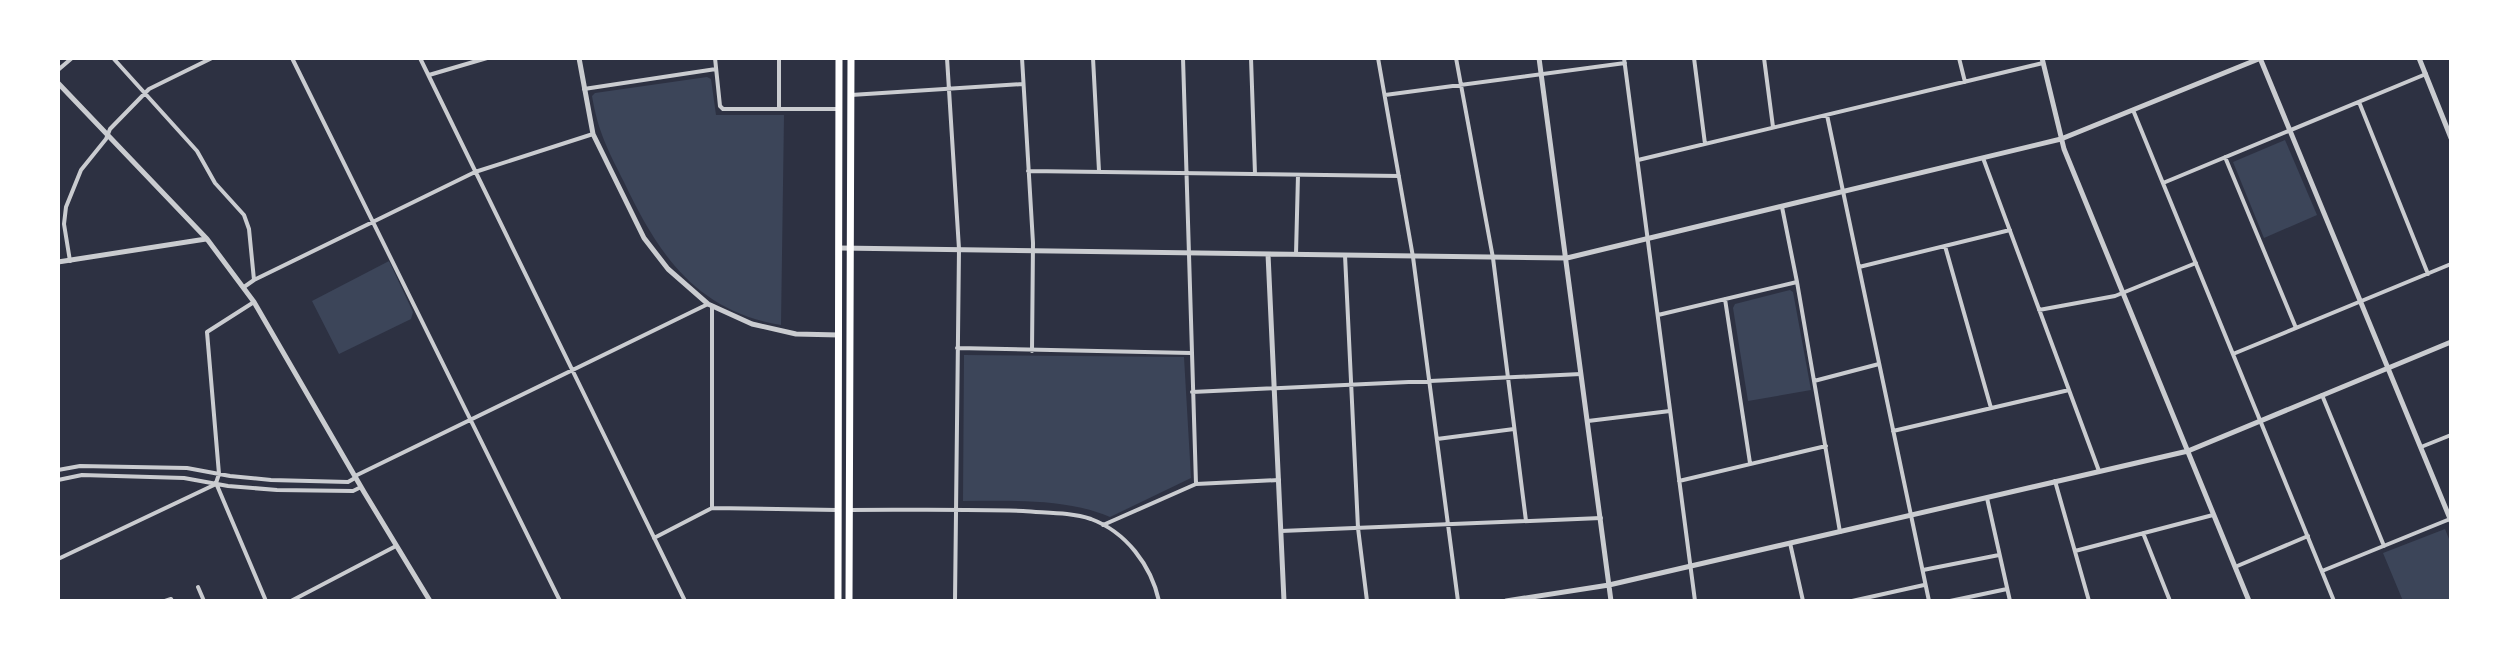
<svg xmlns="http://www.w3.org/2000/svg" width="2509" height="659" font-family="'Exo 2',sans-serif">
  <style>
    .green { fill: #3c4559 }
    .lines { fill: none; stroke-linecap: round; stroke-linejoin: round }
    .minor { stroke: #caccd0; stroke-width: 4 }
    .tertiary { stroke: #caccd0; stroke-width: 5 }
    .primary { stroke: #fff; stroke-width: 7 }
  </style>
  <rect width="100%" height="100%" fill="#2d3142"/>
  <path class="green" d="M707,77L711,79L716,115H784L781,325C696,311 658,254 624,182C608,150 598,132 592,96L595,93Z
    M2285,140L2317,215L2264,238L2233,162Z
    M389,261L413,312L411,319L339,354L312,301Z
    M1790,290L1793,292L1811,390L1748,401L1733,308L1735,304Z
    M964,355L1184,357L1191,478L1110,517C1066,498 1011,501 963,501Z
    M2445,529L2451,544V601H2403L2383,553Z"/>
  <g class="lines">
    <path class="minor" d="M113,58L197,151L215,183L244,215L249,229L254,280
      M292,58L560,601
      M420,58L685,601
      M715,58L720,106L723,109H839
      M947,58L959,249L955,601
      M1022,58L1033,243L1032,351
      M1093,58L1099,171
      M1183,58L1196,484
      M1251,58L1255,174
      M1378,58L1413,257L1458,601
      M1456,58L1493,258L1526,521
      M1624,58L1695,601
      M1694,58L1705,144
      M1764,58L1773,127
      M1959,58L1965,82
      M58,70L72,58
      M429,75L487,58
      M584,89L716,69
      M851,95L1023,84
      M1385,95L1625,63
      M2359,102L2428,274
      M779,109V58
      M2133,110L2334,601
      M1827,115L1929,601
      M2225,157L2296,328
      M1983,158L2099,471
      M1638,160L2043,63
      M1028,171L1399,176
      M2163,183L2426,74
      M1782,207L1797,282L1840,532
      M1945,246L1991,408
      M1296,254L1298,175
      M1345,255L1358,528L1367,601
      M70,261L64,224L66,207L81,170L106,139L110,129L149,89L212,58
      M1859,267L2010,230
      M244,287L254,280L475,172L593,134
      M1725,299L1750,463
      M254,302L207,332L219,474L216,483L266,601
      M2039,310L2115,296L2196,263
      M1658,315L1797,282
      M957,348L1191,353
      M2233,354L2451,264
      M1814,381L1879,364
      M1192,392L1581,374
      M2322,395L2384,546
      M1588,421L1670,411
      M1893,431L2069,390
      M1437,439L1514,429
      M2421,447L2451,435
      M58,470L80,466L187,468L230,476L271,480L348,482L355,478
      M355,476L708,304
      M58,480L82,475L184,478L228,486L277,490L353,491L361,487
      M1679,481L1826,446
      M2055,481L2089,601
      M1987,498L2010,601
      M712,508V307
      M850,510C908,510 966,509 1023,511C1045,513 1070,512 1091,519C1126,532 1151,565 1159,601
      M1103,525L1196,484L1279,480
      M1281,531L1601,518
      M2143,533L2170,601
      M654,538L712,508L837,510
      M1790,543L1803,601
      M2075,551L2213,515
      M58,559L214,485
      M2235,567L2308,536
      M1923,570L1999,555
      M2322,571L2450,519
      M198,587L204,601
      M165,601L171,599L172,601
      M291,601L396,546
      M1852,601L1924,585
      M1950,601L2007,589"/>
    <path class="tertiary" d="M579,58L593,134L644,238L668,269L708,304L752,324L796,334L839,335
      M1539,58L1611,601
      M2042,58L2064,149L2249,601
      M2260,58L2451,521
      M2419,58L2451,138
      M58,83L207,239L254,302L364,492L430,601
      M839,248L1567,258L2061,139L2261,58
      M1268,254L1284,601
      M58,262L206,239
      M1506,601L1609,585L2188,451L2451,342"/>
    <path class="primary" d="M838,601L839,58
      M849,601L851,58"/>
  </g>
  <rect width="2509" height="659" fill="none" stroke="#ffffff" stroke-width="120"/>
</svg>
